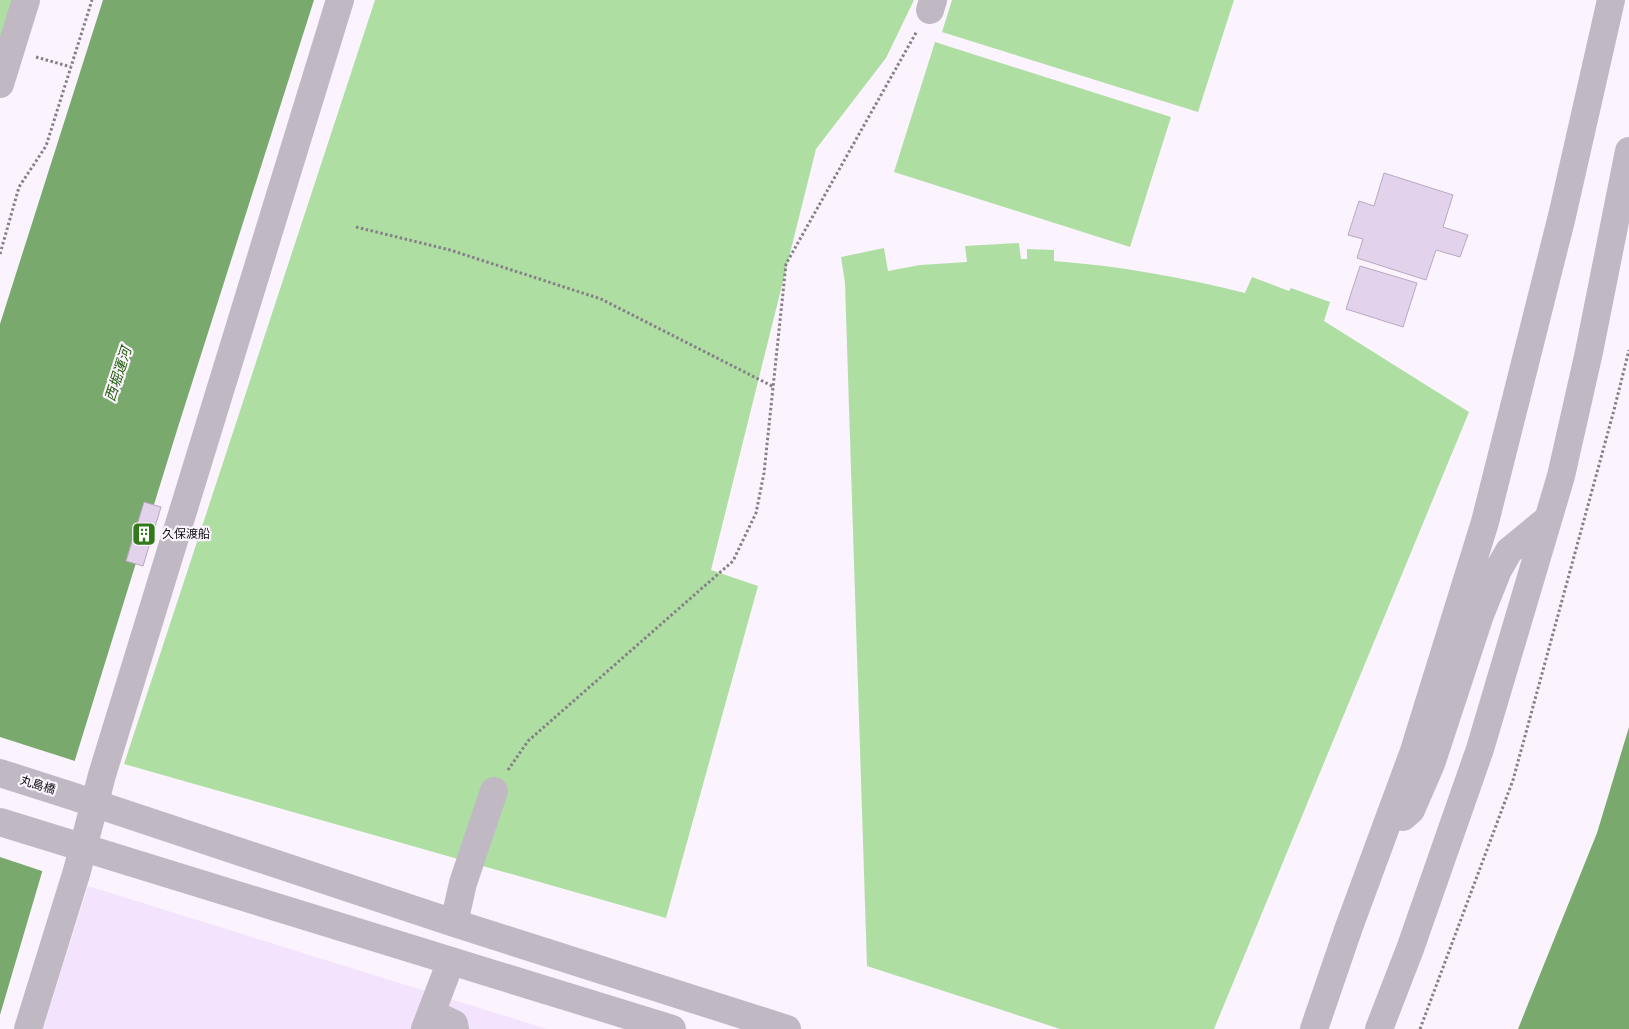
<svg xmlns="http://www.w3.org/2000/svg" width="1629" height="1029" font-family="Overpass,'Noto Sans JP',sans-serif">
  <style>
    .built { fill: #f4e3fd }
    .green { fill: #afdea3 }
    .water { fill: #7aa96e }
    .pier { fill: #fbf4fe }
    .building { fill: #e2d2eb; stroke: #b8a8c0 }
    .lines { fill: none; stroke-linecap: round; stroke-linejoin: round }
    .path { stroke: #857f88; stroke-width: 3; stroke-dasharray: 2.5 2.5; stroke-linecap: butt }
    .minor { stroke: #c0b9c4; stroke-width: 28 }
    .labels { text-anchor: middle; stroke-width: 4.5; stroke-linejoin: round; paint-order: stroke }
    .poi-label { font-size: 12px; fill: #110c14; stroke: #fbf4fe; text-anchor: start }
    .street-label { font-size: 12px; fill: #110c14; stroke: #fbf4fe }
    .water-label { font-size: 14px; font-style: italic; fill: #215e0b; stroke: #fbf4fe }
  </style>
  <rect width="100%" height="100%" fill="#fbf4fe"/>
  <path class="built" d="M88,886L547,1029H43Z"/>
  <path class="green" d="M0,0H21L0,62Z
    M375,0H914L886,58L816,149L711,570L758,586L666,918L124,764Z
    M952,0H1234L1198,112L942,32Z
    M935,42L1171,117L1130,247L894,172Z
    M1019,243L1021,259H1027V249L1054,250V261C1119,266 1182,277 1245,293L1252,277L1289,291L1291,288L1330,302L1324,321L1469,412L1214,1029H1060L867,966L845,283L841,257L884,248L888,271L920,265L967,262L965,246Z"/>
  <path class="water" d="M103,0H314L178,427L75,760L0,1015V324Z
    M1629,727V1029H1518L1597,833Z"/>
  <path class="pier" d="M0,737L78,762L45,872L0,857Z"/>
  <path class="building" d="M1384,173L1453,195L1443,227L1468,235L1460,257L1436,250L1426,280L1357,258L1363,239L1348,235L1359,201L1374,206Z
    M1360,266L1417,283L1403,327L1346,309Z
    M144,502L161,507L143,566L126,561Z"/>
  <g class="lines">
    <path class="path" d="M36,57L71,67
      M356,227L450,250L601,299L774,387
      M0,254L19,187L46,146L92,0
      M508,770L528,741L733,561L756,513L764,473L786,264L917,31
      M1420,1029L1513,780L1614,410L1629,350"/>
    <path class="minor" d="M930,10L933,0
      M0,84L26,0
      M0,773L75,797L454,923L787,1029
      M1403,817L1411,810L1431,764L1480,615L1498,570L1509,551L1548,519
      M0,822L672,1029
      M454,923L463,883L494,791
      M431,1013L454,1024L455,1029
      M28,1029L77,871L102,775L340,0
      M425,1029L451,961
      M1314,1029L1349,927L1414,751L1485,522L1562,216L1611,0
      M1379,1029L1410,949L1480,749L1561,476L1589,352L1629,151"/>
  </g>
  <defs>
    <g id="building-square" transform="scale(1.25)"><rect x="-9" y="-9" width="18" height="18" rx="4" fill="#32791b" stroke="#fbf4fe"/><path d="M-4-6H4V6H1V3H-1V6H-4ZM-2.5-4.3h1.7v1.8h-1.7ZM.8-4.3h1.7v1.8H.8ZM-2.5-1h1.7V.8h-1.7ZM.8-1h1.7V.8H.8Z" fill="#fff"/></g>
  </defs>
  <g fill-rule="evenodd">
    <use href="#building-square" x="144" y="534"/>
  </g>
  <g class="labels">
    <g class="poi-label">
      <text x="162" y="538">久保渡船</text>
    </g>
    <g class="street-label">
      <text transform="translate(38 785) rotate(17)" y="4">丸島橋</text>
    </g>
    <g class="water-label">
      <text transform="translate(118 374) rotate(-72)" y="5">西堀運河</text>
    </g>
  </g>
</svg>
